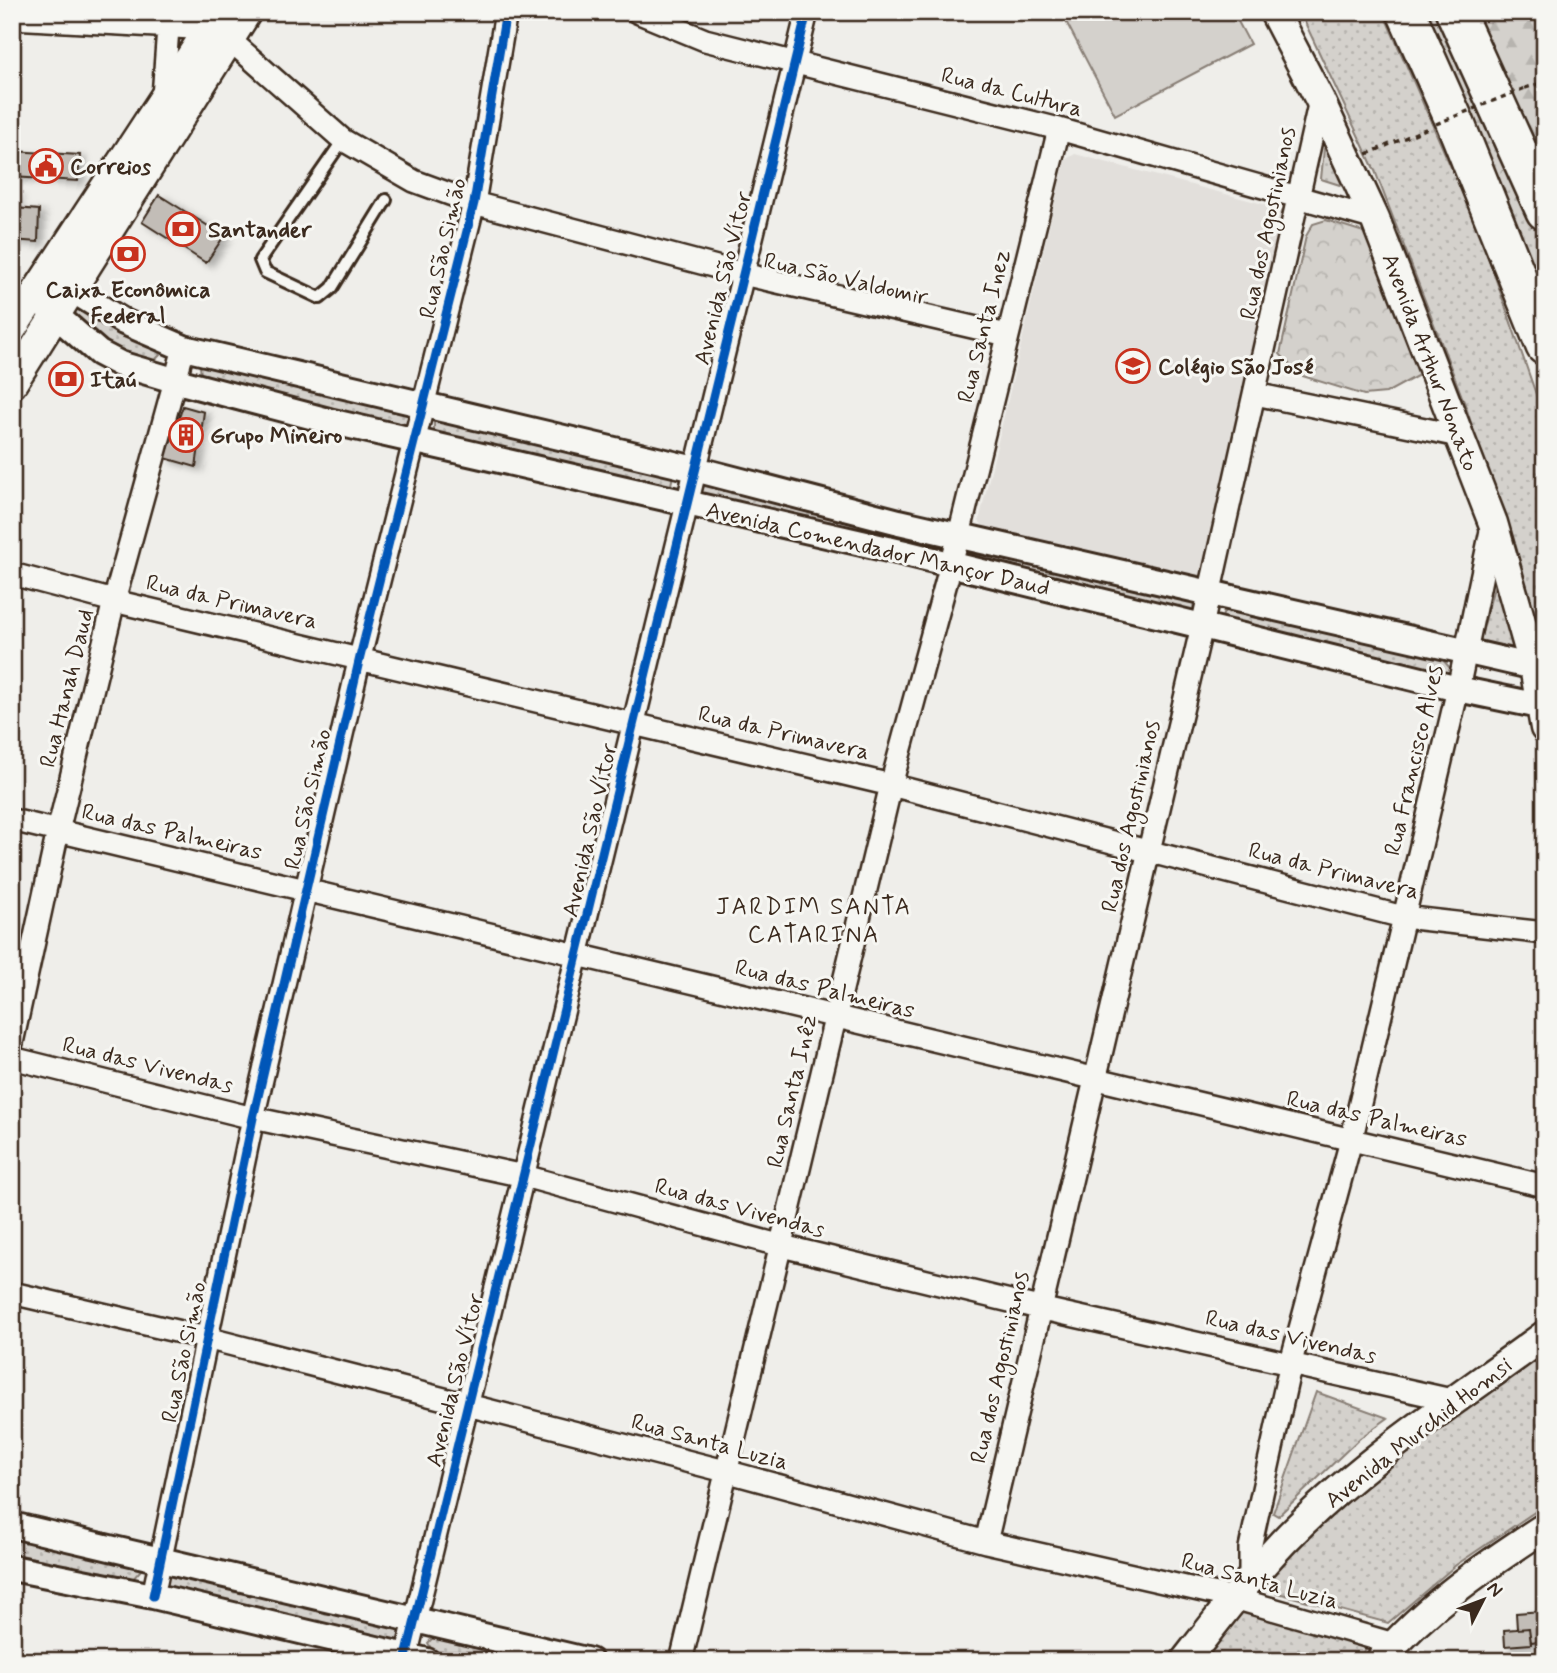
<svg xmlns="http://www.w3.org/2000/svg" width="1557" height="1673" font-family="Mynerve,sans-serif">
  <style>
    .built { fill: #e2dfdb }
    .grass { fill: url(#grass-dots); stroke: #887e75; stroke-width: 2 }
    .forest { fill: url(#forest-firs); stroke: #887e75; stroke-width: 2 }
    .park { fill: url(#park-crowns); stroke: #887e75; stroke-width: 2 }
    .pitch { fill: #d4d1cc; stroke: #887e75; stroke-width: 2 }
    .building { fill: #c2bdb7; stroke: #3b2a1e; stroke-width: 2; filter: url(#shadow) }
    .lines { fill: none; stroke-linecap: round; stroke-linejoin: round }
    .service-casing { stroke: #3b2a1e; stroke-width: 16 }
    .minor-casing { stroke: #3b2a1e; stroke-width: 26 }
    .tertiary-casing { stroke: #3b2a1e; stroke-width: 30 }
    .secondary-casing { stroke: #3b2a1e; stroke-width: 33 }
    .motorway-casing { stroke: #3b2a1e; stroke-width: 42 }
    .path { stroke: #3b2a1e; stroke-width: 3.5; stroke-dasharray: 5 5; stroke-linecap: butt }
    .service { stroke: #f6f6f2; stroke-width: 10 }
    .minor { stroke: #f6f6f2; stroke-width: 21 }
    .tertiary { stroke: #f6f6f2; stroke-width: 24 }
    .secondary { stroke: #f6f6f2; stroke-width: 28 }
    .motorway { stroke: #f6f6f2; stroke-width: 37 }
    .path-bridge { stroke: #3b2a1e; stroke-width: 3.5; stroke-dasharray: 5 5; stroke-linecap: butt }
    .cycleway-casing { stroke: #f6f6f2; stroke-width: 13 }
    .cycleway { stroke: #0057b8; stroke-width: 9 }
    .labels { text-anchor: middle; stroke-width: 6; stroke-linejoin: round; paint-order: stroke }
    .street-label { font-size: 23px; fill: #3b2a1e; stroke: #f6f6f2 }
    .poi-label { font-size: 23px; font-weight: bold; fill: #3b2a1e; stroke: #f6f6f2; text-anchor: start }
    .neighbourhood-label { font-size: 24px; letter-spacing: 2px; fill: #3b2a1e; stroke: #f6f6f2 }
  </style>
  <defs>
    <pattern id="grass-dots" width="8" height="8" patternUnits="userSpaceOnUse" patternTransform="scale(1.75)"><rect width="8" height="8" fill="#d4d1cc"/><path d="M2 2h.1M6 6h.1" fill="none" stroke="#b7b4af" stroke-width="1.8" stroke-linecap="round"/></pattern>
    <pattern id="forest-firs" width="22" height="20" patternUnits="userSpaceOnUse" patternTransform="scale(1.75)"><rect width="22" height="20" fill="#d4d1cc"/><path d="M5 1l3.5 6h-7zM16 11l3.5 6h-7z" fill="#b7b4af"/></pattern>
    <pattern id="park-crowns" width="20" height="18" patternUnits="userSpaceOnUse" patternTransform="scale(1.75)"><rect width="20" height="18" fill="#d4d1cc"/><path d="M2 6a3 3 0 1 1 6 0M12 15a3 3 0 1 1 6 0" fill="none" stroke="#b7b4af"/></pattern>
    <filter id="shadow"><feDropShadow dx="6" dy="3.5" stdDeviation="3.5" flood-color="#0004"/></filter>
  </defs>
  <rect width="100%" height="100%" fill="#efeeea"/>
  <filter id="ink" filterUnits="userSpaceOnUse"><feTurbulence type="fractalNoise" baseFrequency=".0143" numOctaves="2"/><feDisplacementMap in="SourceGraphic" scale="14" xChannelSelector="R" yChannelSelector="G"/><feConvolveMatrix kernelMatrix="1 2 1 2 8 2 1 2 1" color-interpolation-filters="sRGB"/></filter>
  <g filter="url(#ink)">
    <path class="built" d="M1075,154L1286,210L1201,576L1186,584L986,529L979,521L1065,160Z"/>
    <path class="grass" d="M1300,12H1383L1479,231L1545,420V659L1466,407L1375,171Z
      M1418,12H1444L1545,235V306Z
      M1329,144L1346,183L1343,186L1321,179L1324,149Z
      M75,303L155,346L160,355L149,366C118,351 83,340 68,307Z
      M204,361L413,409L412,422L405,425L380,420L209,380L201,375L200,366Z
      M434,417L673,475L671,485L663,487L440,434L434,430Z
      M708,480L945,545L941,551L704,499L701,491Z
      M965,546L1188,600L1194,603L1192,615L965,558Z
      M1495,583L1515,644L1511,651L1479,644Z
      M1231,606L1442,659L1451,669L1449,675L1225,627C1221,616 1221,613 1231,606Z
      M1545,1353V1505L1456,1565L1388,1623L1263,1589V1577L1403,1447Z
      M1316,1392L1388,1418L1360,1438L1278,1516L1273,1513Z
      M12,1533L139,1563L141,1570L132,1580L12,1553Z
      M165,1573L399,1628V1638L395,1646L166,1588L162,1581Z
      M1240,1609L1369,1645L1356,1661H1196Z
      M436,1634L548,1661H464L434,1654L428,1643Z"/>
    <path class="forest" d="M1473,12L1545,14V161Z"/>
    <path class="park" d="M1326,220L1370,234L1424,364L1419,375L1386,393L1364,395L1299,375L1280,354L1306,236L1313,224Z"/>
    <path class="pitch" d="M1061,12H1233L1250,44L1115,115Z"/>
    <path class="building" d="M12,151L80,155L78,181L12,177Z
      M12,193L16,194L15,208L39,210L38,242L12,240Z
      M159,195L224,236L206,263L142,222Z
      M183,406L204,412L196,467L165,458Z
      M1542,1611L1545,1640L1531,1642L1529,1628L1517,1629L1516,1613Z
      M1529,1628L1531,1644L1505,1646L1504,1630Z"/>
    <g class="lines">
      <g class="service-casing">
        <path id="service" d="M343,140L260,260L265,272L320,298L332,288L386,200"/>
      </g>
      <g class="minor-casing">
        <path id="minor" d="M637,12L705,40L1059,129L1375,219
          M12,18L210,29L230,40L343,140L414,181L474,203L743,274L1007,335
          M163,97L169,14
          M1255,394L1459,436
          M12,574L114,601L891,785L1403,917L1545,933
          M12,820L1545,1186
          M12,1043L58,831L114,601L184,348
          M12,1058L253,1118L524,1176L782,1246L1039,1308L1456,1401
          M12,1293L206,1338L729,1472L986,1542L1234,1598L1394,1644
          M986,1542L1202,626L1320,100
          M1250,1581V1548L1291,1362L1352,1137L1458,689L1492,526
          M153,1596L253,1118L360,657L474,203L506,12
          M405,1661L807,12
          M681,1661L891,785L959,535L1059,129"/>
      </g>
      <g class="tertiary-casing">
        <path id="tertiary" d="M56,280L124,322L184,348L695,469L899,522L1534,667
          M42,303L99,353L120,364L177,381L329,421L905,553L1458,689L1540,706
          M12,1525L590,1661
          M12,1568L153,1596L427,1661"/>
      </g>
      <g class="secondary-casing">
        <path id="secondary" d="M1274,12L1320,100L1375,219L1493,523L1534,667L1545,728
          M12,329L220,12
          M12,384L247,12
          M1185,1661C1217,1620 1249,1578 1284,1541C1361,1461 1457,1400 1545,1335
          M1380,1661C1426,1606 1485,1566 1545,1527"/>
      </g>
      <g class="motorway-casing">
        <path id="motorway" d="M1406,12L1455,122L1545,346
          M1455,12L1545,211"/>
      </g>
      <path class="path" d="M1525,88L1545,82
        M1367,154L1428,128"/>
      <use href="#service" class="service"/>
      <use href="#minor" class="minor"/>
      <use href="#tertiary" class="tertiary"/>
      <use href="#secondary" class="secondary"/>
      <use href="#motorway" class="motorway"/>
      <path class="path-bridge" d="M1436,124L1525,88"/>
      <g class="cycleway-casing">
        <path id="cycleway" d="M153,1596L253,1118L360,657L474,203L506,12
          M405,1661L807,12"/>
      </g>
      <use href="#cycleway" class="cycleway"/>
    </g>
  </g>
  <defs>
    <g id="civic-ring" transform="scale(1.75)"><circle r="9.5" fill="#f6f6f2" stroke="#c8321e" stroke-width="1.5"/><path d="M-.6-6.5H3V-4.5H.6V-3L4-1V1h2V6H-6V1h2V-1L-.6-3ZM-1.2 2.5V6h2.4V2.5Z" fill="#c8321e"/></g>
    <g id="bank-ring" transform="scale(1.75)"><circle r="9.5" fill="#f6f6f2" stroke="#c8321e" stroke-width="1.5"/><path d="M-6-4H6V4H-6ZM0-2.3a2.3 2.3 0 1 0 0 4.6a2.3 2.3 0 1 0 0-4.6Z" fill="#c8321e"/></g>
    <g id="school-ring" transform="scale(1.75)"><circle r="9.5" fill="#f6f6f2" stroke="#c8321e" stroke-width="1.5"/><path d="M0-5L7-2L0 1L-7-2ZM-4 1L0 2.5L4 1V4Q0 6-4 4Z" fill="#c8321e"/></g>
    <g id="building-ring" transform="scale(1.75)"><circle r="9.5" fill="#f6f6f2" stroke="#c8321e" stroke-width="1.5"/><path d="M-4-6H4V6H1V3H-1V6H-4ZM-2.5-4.3h1.7v1.8h-1.7ZM.8-4.3h1.7v1.8H.8ZM-2.5-1h1.7V.8h-1.7ZM.8-1h1.7V.8H.8Z" fill="#c8321e"/></g>
  </defs>
  <g fill-rule="evenodd">
    <use href="#civic-ring" x="46" y="166"/>
    <use href="#bank-ring" x="183" y="229"/>
    <use href="#bank-ring" x="128" y="254"/>
    <use href="#school-ring" x="1133" y="366"/>
    <use href="#bank-ring" x="66" y="379"/>
    <use href="#building-ring" x="186" y="435"/>
  </g>
  <g class="labels">
    <g class="street-label">
      <text transform="translate(1012 91) rotate(14)" y="8">Rua da Cultura</text>
      <text transform="translate(1267 223) rotate(-78)" y="8">Rua dos Agostinianos</text>
      <text transform="translate(442 248) rotate(-77)" y="8">Rua São Simão</text>
      <text transform="translate(722 278) rotate(-76)" y="8">Avenida São Vítor</text>
      <text transform="translate(846 278) rotate(13)" y="8">Rua São Valdomir</text>
      <text transform="translate(983 326) rotate(-76)" y="8">Rua Santa Inez</text>
      <text transform="translate(1431 362) rotate(69)" y="8">Avenida Arthur Nonato</text>
      <text transform="translate(878 548) rotate(13)" y="8">Avenida Comendador Mançor Daud</text>
      <text transform="translate(232 601) rotate(13)" y="8">Rua da Primavera</text>
      <text transform="translate(66 688) rotate(-76)" y="8">Rua Hanah Daud</text>
      <text transform="translate(784 732) rotate(13)" y="8">Rua da Primavera</text>
      <text transform="translate(1413 760) rotate(-77)" y="8">Rua Francisco Alves</text>
      <text transform="translate(307 799) rotate(-77)" y="8">Rua São Simão</text>
      <text transform="translate(1130 816) rotate(-77)" y="8">Rua dos Agostinianos</text>
      <text transform="translate(589 830) rotate(-77)" y="8">Avenida São Vítor</text>
      <text transform="translate(172 831) rotate(13)" y="8">Rua das Palmeiras</text>
      <text transform="translate(1334 870) rotate(14)" y="8">Rua da Primavera</text>
      <text transform="translate(825 988) rotate(14)" y="8">Rua das Palmeiras</text>
      <text transform="translate(148 1064) rotate(14)" y="8">Rua das Vivendas</text>
      <text transform="translate(791 1091) rotate(-77)" y="8">Rua Santa Inêz</text>
      <text transform="translate(1377 1118) rotate(13)" y="8">Rua das Palmeiras</text>
      <text transform="translate(740 1207) rotate(15)" y="8">Rua das Vivendas</text>
      <text transform="translate(1291 1336) rotate(13)" y="8">Rua das Vivendas</text>
      <text transform="translate(183 1352) rotate(-78)" y="8">Rua São Simão</text>
      <text transform="translate(999 1367) rotate(-77)" y="8">Rua dos Agostinianos</text>
      <text transform="translate(454 1380) rotate(-76)" y="8">Avenida São Vítor</text>
      <text transform="translate(1418 1432) rotate(-38)" y="8">Avenida Murchid Homsi</text>
      <text transform="translate(710 1441) rotate(15)" y="8">Rua Santa Luzia</text>
      <text transform="translate(1260 1580) rotate(15)" y="8">Rua Santa Luzia</text>
    </g>
    <g class="poi-label">
      <text x="70" y="174">Correios</text>
      <text x="208" y="237">Santander</text>
      <text x="128" y="297" text-anchor="middle">Caixa Econômica<tspan x="128" dy="26">Federal</tspan></text>
      <text x="1158" y="374">Colégio São José</text>
      <text x="90" y="387">Itaú</text>
      <text x="210" y="443">Grupo Mineiro</text>
    </g>
    <g class="neighbourhood-label">
      <text x="814" y="914">JARDIM SANTA<tspan x="814" dy="28">CATARINA</tspan></text>
    </g>
  </g>
  <rect width="1557" height="1673" fill="none" stroke="#f6f6f2" stroke-width="42"/>
  <rect x="21" y="21" width="1515" height="1631" fill="none" stroke="#3b2a1e" stroke-width="2.5" filter="url(#ink)"/>
  <g transform="translate(1483 1600) rotate(48)" stroke="#f6f6f2" stroke-width="5" paint-order="stroke">
  <path d="M0-5L12 26L0 18L-12 26Z" fill="#3b2a1e"/>
  <text y="-10" font-size="19" font-weight="bold" text-anchor="middle" fill="#3b2a1e">N</text>
  </g>
</svg>
